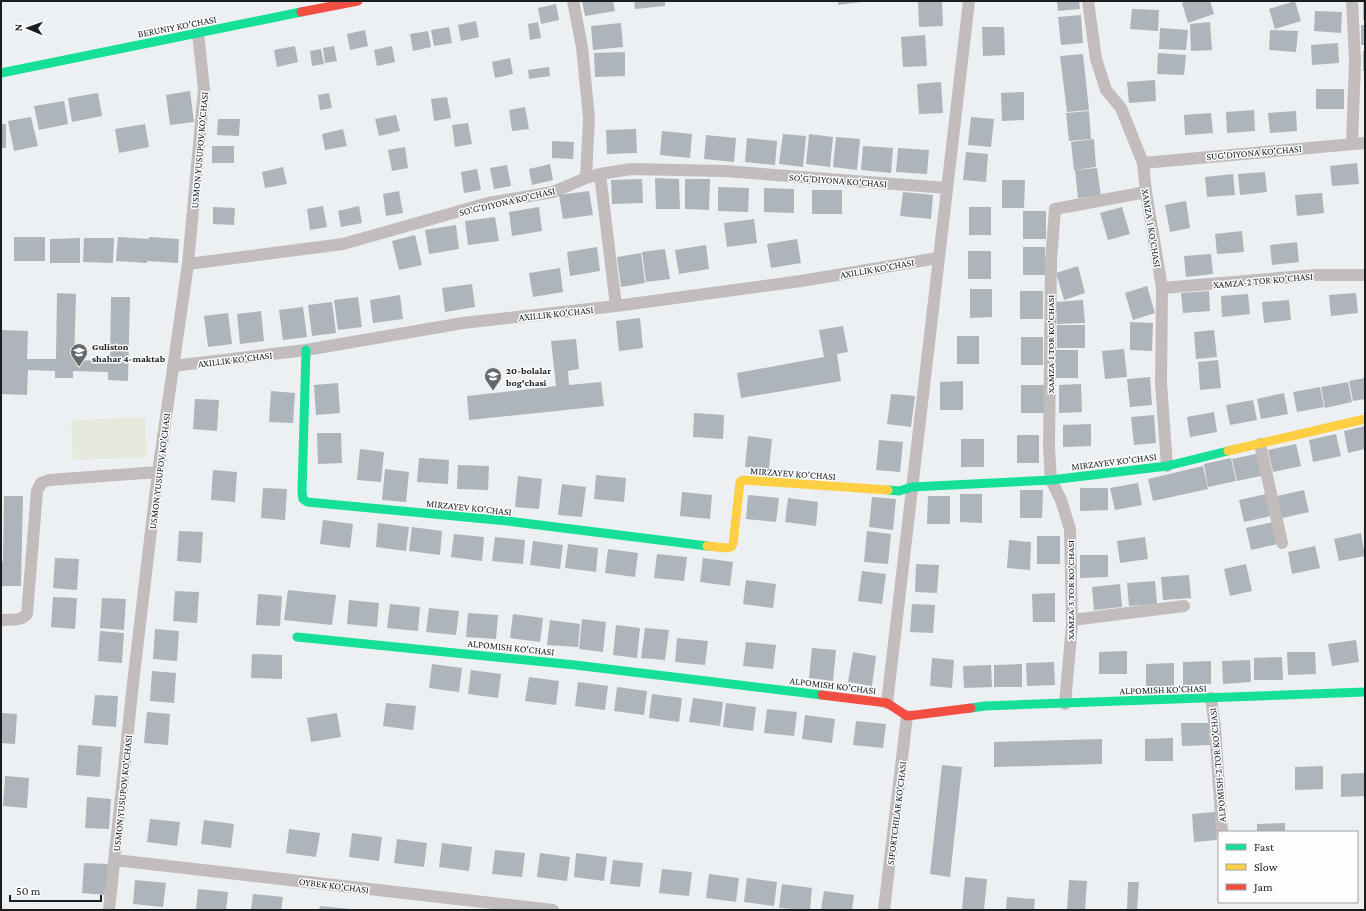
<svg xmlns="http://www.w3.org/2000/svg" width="1366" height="911" font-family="'Crimson Pro',serif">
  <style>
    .green { fill: #e5eadc }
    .building { fill: #adb4ba }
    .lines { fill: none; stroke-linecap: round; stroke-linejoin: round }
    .street { stroke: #c2bcbd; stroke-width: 12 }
    .fast { stroke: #16e098; stroke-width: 9 }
    .slow { stroke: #ffcf43; stroke-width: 9 }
    .jam { stroke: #f24e42; stroke-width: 9 }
    .labels { text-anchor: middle; stroke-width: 3; stroke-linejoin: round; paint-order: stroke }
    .street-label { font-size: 10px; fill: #1c1d1e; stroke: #fbfdff }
    .poi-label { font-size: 10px; font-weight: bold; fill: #1c1d1e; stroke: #fbfdff; text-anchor: start }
  </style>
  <rect width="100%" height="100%" fill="#edf0f2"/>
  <path class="green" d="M145,417L147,457L73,460L71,420Z"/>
  <path class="building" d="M582,1H613L615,11L585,16Z
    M634,1H665V6L635,9Z
    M838,1H862V2L838,5Z
    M918,1H942L943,26L919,27Z
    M1057,1H1079L1080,9L1058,11Z
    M1188,1H1210L1214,14L1188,23L1182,3Z
    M1295,1L1301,21L1275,29L1269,9Z
    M1363,1H1365V20H1363Z
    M556,4L559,20L541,24L538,8Z
    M1132,9L1159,10L1158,31L1130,29Z
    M1315,11L1342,12L1341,33L1314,31Z
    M1081,15L1083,43L1061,45L1058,17Z
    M476,21L479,37L461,41L458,25Z
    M538,22L541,38L530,40L528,24Z
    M1210,22L1212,50L1191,51L1190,24Z
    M621,23L623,47L593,50L591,26Z
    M1361,25H1365V45H1361Z
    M449,27L452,43L434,46L431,30Z
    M982,27H1004L1005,55L983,56Z
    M1160,28L1188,30L1186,50L1159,49Z
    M365,30L368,46L350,50L347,34Z
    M1270,30L1298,31L1296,52L1269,50Z
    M428,31L431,47L413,51L410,34Z
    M925,35L927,66L903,67L901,37Z
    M1338,43L1339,63L1312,65L1311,45Z
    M295,46L298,62L277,67L274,50Z
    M334,46L337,61L325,63L323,48Z
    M392,46L395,62L377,66L374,50Z
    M321,49L324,64L312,66L310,51Z
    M1363,51H1365V71H1363Z
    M625,52V76L595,77L594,53Z
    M1158,53L1186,55L1184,75L1157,74Z
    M1083,54L1089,110L1067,112L1060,56Z
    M510,58L513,74L495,78L492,62Z
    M549,67L550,76L529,79L528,70Z
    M1155,80L1156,101L1129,103L1127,82Z
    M941,82L943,113L919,114L917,84Z
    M1316,89H1344V109H1316Z
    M190,91L194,122L170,125L166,95Z
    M1024,92V120L1002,121L1001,93Z
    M98,93L102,116L72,122L68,98Z
    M329,93L332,108L320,110L318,95Z
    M447,97L451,118L434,121L431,99Z
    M64,101L68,124L39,130L34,106Z
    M525,107L529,129L512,131L509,110Z
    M1254,110L1255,131L1227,133L1226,112Z
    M1089,111L1091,139L1069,141L1066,113Z
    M1296,111L1297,131L1270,133L1268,113Z
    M1211,113L1213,133L1185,135L1184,115Z
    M396,115L400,131L379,136L375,119Z
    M31,117L38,146L14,151L8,121Z
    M971,117L994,119L991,147L968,145Z
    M218,119H240L239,136L217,135Z
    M468,123L472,144L455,147L452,125Z
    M1,124H6V148H1Z
    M145,124L149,147L119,153L115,129Z
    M343,129L347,146L325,150L322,134Z
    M636,129L637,153L607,154L606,130Z
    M662,131L692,134L690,158L660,155Z
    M783,134L806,136L803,167L779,164Z
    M809,134L833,137L830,167L806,164Z
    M706,135L736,138L734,162L704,159Z
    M836,137L860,139L857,170L833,167Z
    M747,138L777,141L775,165L745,162Z
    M1094,139L1096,167L1074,170L1071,142Z
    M552,141L574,142L573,159L552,158Z
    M212,146H234V163H212Z
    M863,146L893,148L891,173L861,170Z
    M405,147L408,168L392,171L388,150Z
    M898,148L929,150L927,174L896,172Z
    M966,152L988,154L986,182L963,180Z
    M1357,163L1359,184L1332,186L1330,166Z
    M550,164L553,180L532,185L529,169Z
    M507,165L511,186L494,189L490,168Z
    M283,167L287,184L265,188L262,172Z
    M1097,168L1101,196L1078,198L1075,170Z
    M477,169L481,190L464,193L461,172Z
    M1265,172L1267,192L1240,195L1238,174Z
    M1233,174L1235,195L1207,197L1205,177Z
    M655,178L679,179L680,209H656Z
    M642,179L643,203L612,204L611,180Z
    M685,179H710L709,210L685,209Z
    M1002,180H1025L1024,208H1002Z
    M718,187L749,188L748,212L718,211Z
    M764,188L794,189V213L764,212Z
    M812,190H842V214H812Z
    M399,191L403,213L386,216L383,194Z
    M589,191L593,215L563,219L559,195Z
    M903,192L933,195L931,219L900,216Z
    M1322,193L1324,213L1297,216L1295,195Z
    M1186,201L1190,228L1170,232L1165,205Z
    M323,206L327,227L310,230L307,209Z
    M359,206L362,223L341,227L338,211Z
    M213,207L235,208L234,225L213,224Z
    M539,207L542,231L512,236L509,212Z
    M969,207H991V235H969Z
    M1122,207L1130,234L1108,240L1100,213Z
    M1023,211H1046V239H1023Z
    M495,217L499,241L468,245L465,221Z
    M754,219L757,243L727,247L724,223Z
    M456,225L459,249L429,254L425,230Z
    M1242,231L1244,252L1217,254L1215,234Z
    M415,235L422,265L399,270L392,241Z
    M14,237H45V261H14Z
    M118,237L149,239V237L179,239L178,263L147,261V263L116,261Z
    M80,238V263H50V239Z
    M84,238H114L113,263L83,262Z
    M797,239L801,263L771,268L767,244Z
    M1297,242L1299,262L1272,265L1270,245Z
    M706,245L709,269L679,274L675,250Z
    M597,247L600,271L570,276L567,252Z
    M1023,247H1045V275H1023Z
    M665,249L670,279L646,282L642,252Z
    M968,251H991V279H968Z
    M641,253L645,283L621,287L617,257Z
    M1211,254L1213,274L1186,277L1184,256Z
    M1078,266L1085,293L1064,300L1056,273Z
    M560,268L563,292L533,297L529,273Z
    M472,284L475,307L445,312L442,288Z
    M1147,286L1155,313L1133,320L1125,293Z
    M970,289H992V317L970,318Z
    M1020,291H1043V319H1020Z
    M1209,291L1210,311L1183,313L1181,293Z
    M57,293L76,294L74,360L110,361L111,297H130L128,381L108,380V372L73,371V378H55V371L28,370L27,395L1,394V330L28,331L27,359H56Z
    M1356,293L1358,313L1331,316L1329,295Z
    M1248,294L1250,314L1222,317L1221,296Z
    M400,295L403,319L373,323L370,300Z
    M358,297L362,327L338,330L334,300Z
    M1083,300L1085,323L1057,324L1056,302Z
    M1289,300L1291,320L1264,323L1262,302Z
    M332,302L336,333L312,336L308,305Z
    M303,307L307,337L283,340L279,310Z
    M261,311L264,341L240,344L237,314Z
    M228,313L232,344L208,347L204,316Z
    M640,318L643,348L619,351L616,321Z
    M1130,322L1153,323L1152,351L1130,350Z
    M1057,325H1085V348H1057Z
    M843,326L848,352L837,354L841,381L741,398L737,373L824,357L819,330Z
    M1214,330L1217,357L1196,359L1194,332Z
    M957,336H979V364H957Z
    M1021,337H1043V365H1021Z
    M576,339L579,369L568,371L569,385L601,382L604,406L469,420L467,396L556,386L551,341Z
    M1124,349L1127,377L1105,379L1102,351Z
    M1055,350H1078V378H1056Z
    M1218,360L1221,388L1200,390L1198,362Z
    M1150,377L1152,405L1130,407L1127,379Z
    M1365,378V399L1353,401L1349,381Z
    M963,381V410H940V382Z
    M1348,382L1352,402L1325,408L1321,387Z
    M338,383L340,413L316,415L314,385Z
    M1081,384L1082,412L1059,413V385Z
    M1021,385H1044V413H1021Z
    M1320,387L1324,407L1297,412L1293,392Z
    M271,391L295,393L293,423L269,422Z
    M1284,393L1288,414L1261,419L1257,399Z
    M891,394L915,396L911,427L887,424Z
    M195,399L219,400L217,431L193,429Z
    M1253,400L1257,420L1230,425L1226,405Z
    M1214,412L1217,432L1190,437L1187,417Z
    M694,413L724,415L723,439L693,437Z
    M1154,415L1156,443L1134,445L1131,417Z
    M1091,424V446L1063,447V425Z
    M1365,426V449L1348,453L1344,431Z
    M317,433H341L342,463L318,464Z
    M1336,434L1341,456L1313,462L1309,440Z
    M1017,435H1039V463H1017Z
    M748,436L772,439L769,469L745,467Z
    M961,439H984V467H961Z
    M879,440L903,442L900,472L876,470Z
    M1296,444L1301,466L1273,472L1268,450Z
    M360,449L384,452L381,482L357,480Z
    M1260,453L1265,475L1237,481L1232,459Z
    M419,458L449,460L448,484L417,482Z
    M1231,458L1236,481L1208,487L1204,464Z
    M458,465L489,466L488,490L457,489Z
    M1203,466L1208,489L1153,501L1148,479Z
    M385,469L409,472L406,502L382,500Z
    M213,470L237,472L235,502L211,500Z
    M596,475L626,478L624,502L594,499Z
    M518,476L542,479L539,509L515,507Z
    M1138,483L1142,505L1115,510L1110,488Z
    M562,484L586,487L582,517L558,515Z
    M263,488L287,489L285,520L261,518Z
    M1080,488H1108V510L1080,511Z
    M1020,490H1043L1042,518H1020Z
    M1304,490L1309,512L1282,518L1277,496Z
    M682,492L712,495L710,519L680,516Z
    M960,494H982V523L960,522Z
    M1266,494L1271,516L1244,522L1239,500Z
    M748,495L779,498L776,522L746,519Z
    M4,496H23L21,586H2L1,561L3,562Z
    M928,496H950V524H927Z
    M872,497L896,499L893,530L869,527Z
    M788,498L818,502L816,526L785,522Z
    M323,520L353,524L350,548L320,544Z
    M1273,522L1278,544L1251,550L1246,528Z
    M378,523L409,527L406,551L376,547Z
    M412,527L442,531L440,555L409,551Z
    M179,531L203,532L201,563L177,561Z
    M867,531L891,534L888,564L864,562Z
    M1361,533L1365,556L1339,561L1334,539Z
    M454,534L484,537L482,561L451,557Z
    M1037,536H1060V564H1037Z
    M495,537L525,540L523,564L492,561Z
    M1145,537L1148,559L1120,563L1117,541Z
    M1009,540L1031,542L1030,570L1007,568Z
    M533,541L563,545L560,569L530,565Z
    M568,544L598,548L596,572L565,568Z
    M1315,546L1320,568L1292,574L1288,552Z
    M608,549L638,553L635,577L605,573Z
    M657,554L687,557L684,581L654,578Z
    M1080,555H1108V577L1080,578Z
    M55,558L79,559L77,590L53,588Z
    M703,558L733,562L730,586L700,582Z
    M916,564L939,565L937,593L915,592Z
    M1246,564L1252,591L1230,596L1224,569Z
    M862,571L886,574L882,604L858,601Z
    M1189,575L1191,598L1163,600L1161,577Z
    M746,580L776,584L773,608L743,604Z
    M1155,581L1157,604L1129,606L1127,583Z
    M1120,584L1122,607L1094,610L1092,587Z
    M288,590L336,595L332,625L284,620Z
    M175,591L199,592L197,623L173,621Z
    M1055,593V622H1033L1032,594Z
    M258,594L282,596L280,626L256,625Z
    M53,597L77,598L75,629L51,627Z
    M102,598L126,599L124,630L100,628Z
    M349,600L379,603L377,627L347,624Z
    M390,604L420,607L418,631L387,628Z
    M912,604L935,605L933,633L910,632Z
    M429,608L459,611L456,635L426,632Z
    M468,613L498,615L496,639L466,637Z
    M513,614L543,618L540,642L510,638Z
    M582,619L606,622L603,652L579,649Z
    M550,620L580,624L578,647L547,645Z
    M616,625L640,628L637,658L613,655Z
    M645,628L669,630L665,660L641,658Z
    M155,629L179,631L177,661L153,659Z
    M100,631L124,633L122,663L98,661Z
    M677,638L708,641L705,665L675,662Z
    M1356,640L1359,662L1332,666L1328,644Z
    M746,642L776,645L773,669L743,666Z
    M812,648L836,650L833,681L809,678Z
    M1127,651V674H1099V652Z
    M853,652L876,656L872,686L848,682Z
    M1287,652H1315L1316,674L1288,675Z
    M252,654L282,655V679L251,678Z
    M1282,657L1283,680H1254V658Z
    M932,658L954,660L952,688L930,686Z
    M1250,660L1251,682L1223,684L1222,661Z
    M1211,661V684L1183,685V662Z
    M1054,662L1055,685L1027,686L1026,663Z
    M1174,663V686H1146V664Z
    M432,664L462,668L459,692L429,688Z
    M1022,664V687H994V665Z
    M991,665L992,687L964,688L963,666Z
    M471,670L501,674L498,698L468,694Z
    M152,671L176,673L174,703L150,701Z
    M529,677L559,681L556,705L525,701Z
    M578,682L608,686L605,710L575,706Z
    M617,687L647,691L644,715L614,711Z
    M652,694L682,698L679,722L649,718Z
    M95,695L118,696L116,727L92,725Z
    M693,698L723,702L720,726L689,722Z
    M386,703L416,706L413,730L383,726Z
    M726,703L756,707L753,731L723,727Z
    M767,709L797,712L794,736L764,733Z
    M147,712L170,714L168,745L144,743Z
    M1,713L17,714L15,744L1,743Z
    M337,713L341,737L311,742L307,718Z
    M805,715L835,719L832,743L802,739Z
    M856,721L886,724L883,748L853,745Z
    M1181,723H1209L1210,745L1182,746Z
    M1173,738V761H1145V739Z
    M1102,739V764L994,767V742Z
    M78,745L102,747L100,777L76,775Z
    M942,765L962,767L950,877L930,874Z
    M1323,766V789L1295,790V767Z
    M1365,773V796L1341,797V774Z
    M5,776L29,778L27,808L3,806Z
    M87,797L111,799L109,829L85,828Z
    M1215,812L1217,840L1194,842L1192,814Z
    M150,819L180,822L177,846L147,842Z
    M204,820L234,824L231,848L201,844Z
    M1285,823V832H1257V824Z
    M289,829L320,833L316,857L286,853Z
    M352,833L382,837L379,861L349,857Z
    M397,839L427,843L424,867L394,863Z
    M442,843L472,847L469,871L439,867Z
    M495,850L525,853L522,877L492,874Z
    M540,853L570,857L567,881L537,877Z
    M576,853L607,857L604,881L574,877Z
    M613,860L643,863L640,887L610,884Z
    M84,863L108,864L106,895L82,893Z
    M662,869L692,872L689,896L659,893Z
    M709,874L739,878L736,902L706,898Z
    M965,877L987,879L984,910H962Z
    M747,878L777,882L774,906L744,902Z
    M135,880L166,883L163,907L133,904Z
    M1069,880L1087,881L1085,910H1067Z
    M1128,882H1139L1137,910H1127Z
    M782,884L812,888L810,910L779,908Z
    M198,889L228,892L226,910H196Z
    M824,891L854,895L852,910H821Z
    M253,894L283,897L281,910H251Z
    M1007,897L1035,899L1034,910H1006Z
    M320,906L350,909V910H319Z"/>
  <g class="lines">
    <path class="street" d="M573,1L582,47L589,118L586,178
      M1088,1L1096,59L1106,90L1121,108L1143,163L1146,192L1162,288L1161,383L1167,466
      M1352,1L1355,61L1352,143
      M1143,163L1365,143
      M600,174L616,306
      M188,264L343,244L488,203L553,192L586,178L600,174L631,169L724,171L947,188
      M1162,288L1316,275H1365
      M173,366L306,350L463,323L616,306L801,281L938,258
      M1260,444L1282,543
      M1,620C10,619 20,622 27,614L37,491L41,483L49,480L158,472
      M1072,620L1184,606
      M1211,698L1215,728L1222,832
      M887,703L969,1
      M1065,704L1072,624L1070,529L1061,500L1051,480L1049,448L1051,260L1055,209L1146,192
      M115,860L553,910
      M109,910L133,683L158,472L188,264L204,89L198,33
      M884,910L907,716"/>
    <path class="fast" d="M1,73L301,12
      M306,350L302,492L303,499L307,502L507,521L707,546
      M888,490L899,491L912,487L1051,480L1167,466L1228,451
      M297,637L575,665L822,695
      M971,708L985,706L1365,692"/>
    <path class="slow" d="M1228,451L1365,419
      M707,546L727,548L731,547L733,544L740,482L743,480L888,490"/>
    <path class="jam" d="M301,12L358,1
      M822,695L887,703L907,716L971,708"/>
  </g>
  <defs>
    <g id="school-pin" transform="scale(0.9)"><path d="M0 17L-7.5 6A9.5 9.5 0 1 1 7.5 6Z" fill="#656768" stroke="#fbfdff"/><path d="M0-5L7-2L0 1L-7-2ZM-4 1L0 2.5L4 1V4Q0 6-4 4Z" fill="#fff"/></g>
  </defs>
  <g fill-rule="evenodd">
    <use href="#school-pin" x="79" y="352"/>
    <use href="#school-pin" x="493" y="376"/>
  </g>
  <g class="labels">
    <g class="street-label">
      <text transform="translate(177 26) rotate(-11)" y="4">BERUNIY KO'CHASI</text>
      <text transform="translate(199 150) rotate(-85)" y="4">USMON YUSUPOV KO'CHASI</text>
      <text transform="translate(1254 152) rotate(-5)" y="4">SUG'DIYONA KO'CHASI</text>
      <text transform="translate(838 180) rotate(4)" y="4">SO'G'DIYONA KO'CHASI</text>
      <text transform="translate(507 201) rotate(-13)" y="4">SO'G'DIYONA KO'CHASI</text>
      <text transform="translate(1152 228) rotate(81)" y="4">XAMZA-1 KO'CHASI</text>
      <text transform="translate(877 268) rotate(-10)" y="4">AXILLIK KO'CHASI</text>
      <text transform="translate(1263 280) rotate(-5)" y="4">XAMZA-2 TOR KO'CHASI</text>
      <text transform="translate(556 313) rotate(-6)" y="4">AXILLIK KO'CHASI</text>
      <text transform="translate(1050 344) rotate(-90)" y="4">XAMZA-1 TOR KO'CHASI</text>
      <text transform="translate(235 359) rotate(-7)" y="4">AXILLIK KO'CHASI</text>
      <text transform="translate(1114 461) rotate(-7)" y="4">MIRZAYEV KO'CHASI</text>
      <text transform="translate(159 471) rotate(-83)" y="4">USMON YUSUPOV KO'CHASI</text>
      <text transform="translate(793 473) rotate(4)" y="4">MIRZAYEV KO'CHASI</text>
      <text transform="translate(469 507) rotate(6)" y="4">MIRZAYEV KO'CHASI</text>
      <text transform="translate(1070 590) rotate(-90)" y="4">XAMZA-3 TOR KO'CHASI</text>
      <text transform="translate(511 647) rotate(6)" y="4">ALPOMISH KO'CHASI</text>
      <text transform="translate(833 685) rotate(7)" y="4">ALPOMISH KO'CHASI</text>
      <text transform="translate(1163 689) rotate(-2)" y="4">ALPOMISH KO'CHASI</text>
      <text transform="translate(1217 765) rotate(-95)" y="4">ALPOMISH-2 TOR KO'CHASI</text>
      <text transform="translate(122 793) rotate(-84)" y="4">USMON YUSUPOV KO'CHASI</text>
      <text transform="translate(896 813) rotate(-83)" y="4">SIPORTCHILAR KO'CHASI</text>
      <text transform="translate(334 885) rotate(7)" y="4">OYBEK KO'CHASI</text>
    </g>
    <g class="poi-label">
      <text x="92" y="350">Guliston<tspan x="92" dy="12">shahar 4-maktab</tspan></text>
      <text x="506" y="374">20-bolalar<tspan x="506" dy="12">bog'chasi</tspan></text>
    </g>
  </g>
  <rect width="1366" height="911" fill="none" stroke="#1c1d1e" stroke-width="4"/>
  <rect x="1218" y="831" width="140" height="72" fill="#fbfdff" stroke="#a2a3a5"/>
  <rect x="1226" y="844" width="20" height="6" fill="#16e098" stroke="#a2a3a5"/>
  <text x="1254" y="851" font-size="12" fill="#1c1d1e">Fast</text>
  <rect x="1226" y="864" width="20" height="6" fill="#ffcf43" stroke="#a2a3a5"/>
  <text x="1254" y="871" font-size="12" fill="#1c1d1e">Slow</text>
  <rect x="1226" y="884" width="20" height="6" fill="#f24e42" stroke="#a2a3a5"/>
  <text x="1254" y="891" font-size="12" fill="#1c1d1e">Jam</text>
  <g transform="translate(28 28) rotate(272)" stroke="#fbfdff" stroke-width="3" paint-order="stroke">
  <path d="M0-3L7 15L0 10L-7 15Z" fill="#1c1d1e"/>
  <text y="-6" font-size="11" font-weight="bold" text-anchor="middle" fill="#1c1d1e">N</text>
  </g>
  <path d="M10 895v6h91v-6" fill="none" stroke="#1c1d1e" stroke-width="2"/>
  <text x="16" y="895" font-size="12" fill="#1c1d1e" stroke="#fbfdff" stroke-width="3" paint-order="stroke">50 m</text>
</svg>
